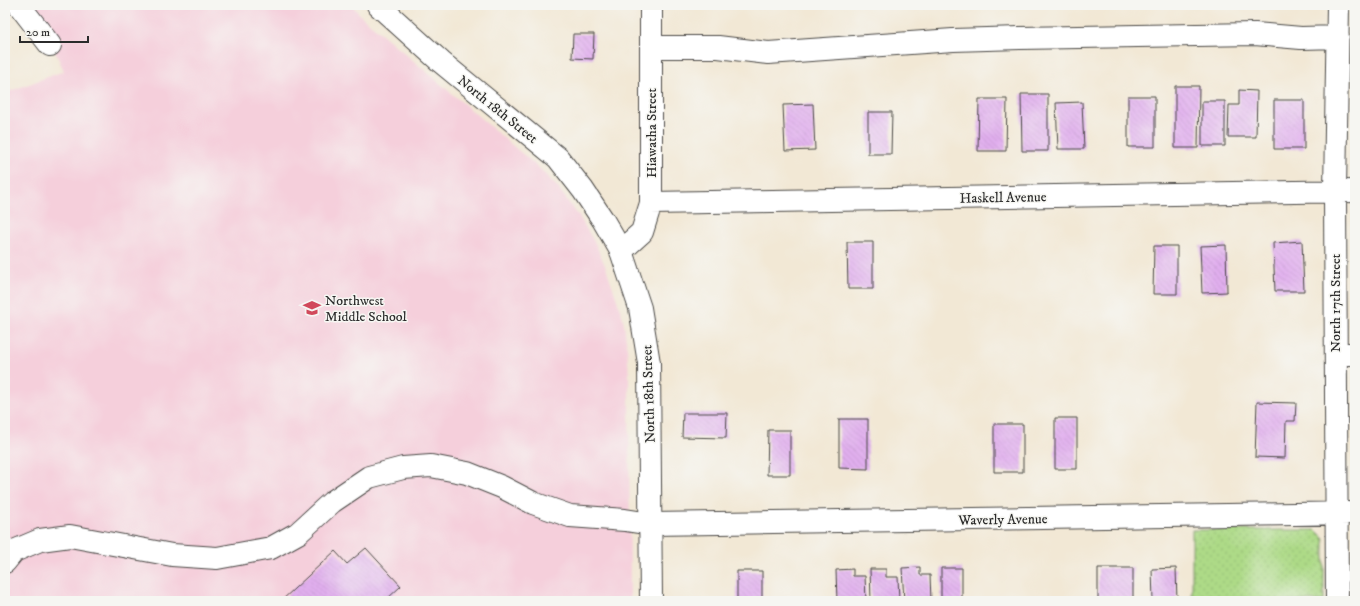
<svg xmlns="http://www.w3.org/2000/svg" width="1360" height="606" font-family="'IM FELL DW Pica',serif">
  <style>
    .built { fill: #f5cfdb }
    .grass { fill: url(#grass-dots); stroke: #6c8259 }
    .building { fill: url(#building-back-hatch) }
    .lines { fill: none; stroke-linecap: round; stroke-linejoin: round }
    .minor-casing { stroke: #494744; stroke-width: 24 }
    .major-casing { stroke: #494744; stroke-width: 24 }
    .minor { stroke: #fff; stroke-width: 22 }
    .major { stroke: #fff; stroke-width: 22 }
    .labels { text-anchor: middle; stroke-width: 3; stroke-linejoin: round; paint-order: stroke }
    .street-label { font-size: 14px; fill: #2b2b2b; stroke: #f6f6f2 }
    .poi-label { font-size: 14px; fill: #2b2b2b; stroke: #f6f6f2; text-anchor: start }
  </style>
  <defs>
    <pattern id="grass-dots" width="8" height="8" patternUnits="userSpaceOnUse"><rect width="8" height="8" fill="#adda87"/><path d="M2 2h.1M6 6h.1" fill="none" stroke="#95bb75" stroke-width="1.8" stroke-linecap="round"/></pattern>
    <pattern id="building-back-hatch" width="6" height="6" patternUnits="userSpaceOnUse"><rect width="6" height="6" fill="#e1afee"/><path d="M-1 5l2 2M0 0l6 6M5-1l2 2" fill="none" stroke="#c197cc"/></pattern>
  </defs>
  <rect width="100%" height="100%" fill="#f6f6f2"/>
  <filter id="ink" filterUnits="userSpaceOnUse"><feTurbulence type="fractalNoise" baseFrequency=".025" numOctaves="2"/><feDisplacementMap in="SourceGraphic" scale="8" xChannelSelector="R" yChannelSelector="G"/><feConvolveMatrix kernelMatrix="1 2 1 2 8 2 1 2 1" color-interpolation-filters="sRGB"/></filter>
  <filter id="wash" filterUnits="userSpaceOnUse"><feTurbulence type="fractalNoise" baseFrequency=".012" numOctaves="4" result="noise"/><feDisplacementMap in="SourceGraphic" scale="16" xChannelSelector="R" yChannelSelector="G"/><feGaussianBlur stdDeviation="0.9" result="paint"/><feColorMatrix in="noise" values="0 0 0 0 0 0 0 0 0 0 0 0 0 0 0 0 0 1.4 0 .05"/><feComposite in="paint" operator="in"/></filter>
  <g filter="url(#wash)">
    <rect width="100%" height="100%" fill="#f2e8d5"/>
    <path class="built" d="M34,5H352L361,16L540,169L558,188L580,218L596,245L607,270L623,318L627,347L629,374L630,601H5V93L64,71Z"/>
    <path class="grass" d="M1192,530H1316L1324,538V601H1192Z"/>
    <g id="blocks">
      <path class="building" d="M573,34H594L593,59L572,58Z
        M1175,86H1199L1198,148H1175Z
        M1239,90L1257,91L1256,137H1228L1229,105H1239Z
        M1021,94H1048V151H1022Z
        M1128,96H1155V147H1128Z
        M979,99H1007L1006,151H978Z
        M1274,100H1304V149H1274Z
        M1202,101H1225V146H1202Z
        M1082,102L1084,149H1058L1056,103Z
        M813,104L815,150L785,151L783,105Z
        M868,112H892L891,154H868Z
        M1302,241L1304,291H1275L1273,243Z
        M847,242H873V289H848Z
        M1226,245L1227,292L1202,293L1200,246Z
        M1154,246H1177V294H1153Z
        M1257,402L1296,403L1295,421H1286L1285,458L1255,457Z
        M683,413H727L726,438L682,437Z
        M1055,418H1077V469H1055Z
        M839,419H868V469L839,468Z
        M994,424H1023V472H994Z
        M768,430H790V475H767Z
        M366,548L401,586L387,599L388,601H281L335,551L347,564Z
        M920,567V575H930L931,601H904L902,568Z
        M941,568H962V601H941Z
        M1098,568H1133V601H1098Z
        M1176,568L1177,601H1153L1152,569Z
        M853,569V576H865L866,601H837L836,570Z
        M870,569H886V577H898L899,601H871Z
        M737,571H762V601H737Z"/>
    </g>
  </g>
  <g filter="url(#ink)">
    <use href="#blocks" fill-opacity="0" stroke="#494744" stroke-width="1"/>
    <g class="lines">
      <g class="minor-casing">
        <path id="minor" d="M19,5L50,45
          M651,47H718L768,53L953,40L1020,38L1255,34L1301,38L1338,37
          M651,203L1355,191
          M621,251L642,232L651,203V5
          M1336,354H1355
          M5,562L14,551L40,540L70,536L172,555L217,558L271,548L298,533L332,502L369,477L403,468L431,466L467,473L502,487L533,503L570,516L625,520L651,524L1355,513
          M1337,601L1335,191L1338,5"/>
      </g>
      <g class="major-casing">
        <path id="major" d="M378,5L441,62L558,158L583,190L603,220L621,251L640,308L649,363L651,601"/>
      </g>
      <use href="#minor" class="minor"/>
      <use href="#major" class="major"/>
    </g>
  </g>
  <defs>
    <g id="school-bare" transform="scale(1.38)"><path d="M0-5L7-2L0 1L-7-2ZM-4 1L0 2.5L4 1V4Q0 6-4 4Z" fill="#d1495b" stroke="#f6f6f2" stroke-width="2.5" paint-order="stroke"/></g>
  </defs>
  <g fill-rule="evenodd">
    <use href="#school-bare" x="312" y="308"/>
  </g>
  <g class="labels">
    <g class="street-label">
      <text transform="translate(498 109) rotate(39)" y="5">North 18th Street</text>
      <text transform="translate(651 133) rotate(-90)" y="5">Hiawatha Street</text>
      <text transform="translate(1003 197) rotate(-1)" y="5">Haskell Avenue</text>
      <text transform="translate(1335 303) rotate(-90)" y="5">North 17th Street</text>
      <text transform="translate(648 394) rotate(-92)" y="5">North 18th Street</text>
      <text transform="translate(1003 519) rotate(-1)" y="5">Waverly Avenue</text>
    </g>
    <g class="poi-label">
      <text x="325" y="305">Northwest<tspan x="325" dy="16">Middle School</tspan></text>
    </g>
  </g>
  <rect width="1360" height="606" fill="none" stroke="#f6f6f2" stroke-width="20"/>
  <path d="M20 36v6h68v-6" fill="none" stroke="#2b2b2b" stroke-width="2"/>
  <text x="26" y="36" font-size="12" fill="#2b2b2b" stroke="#f6f6f2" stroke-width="3" paint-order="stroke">20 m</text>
</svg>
